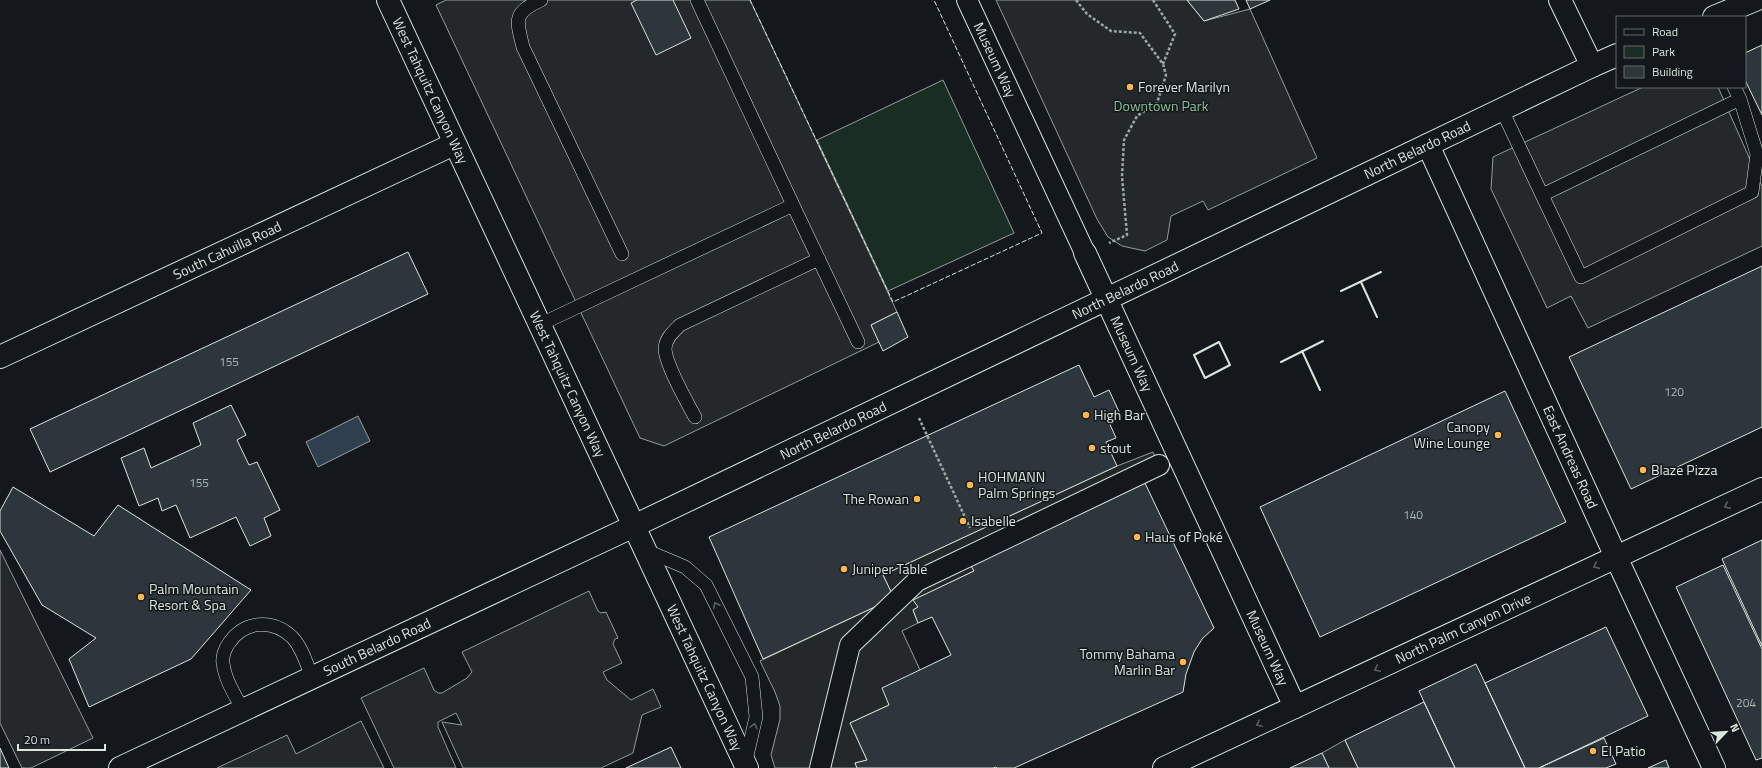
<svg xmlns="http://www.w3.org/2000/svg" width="1762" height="768" font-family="'Titillium Web',sans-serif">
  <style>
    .green { fill: #1a2d24; stroke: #939e99 }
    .parking { fill: #24282b; stroke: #939e99 }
    .water { fill: #2f3f4d; stroke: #939e99 }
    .building { fill: #2c363c; stroke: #d8e6dc }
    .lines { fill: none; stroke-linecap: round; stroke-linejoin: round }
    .service-casing { stroke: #d8e6dc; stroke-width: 14 }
    .pedestrian-casing { stroke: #d8e6dc; stroke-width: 22 }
    .minor-casing { stroke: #d8e6dc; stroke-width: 24 }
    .tertiary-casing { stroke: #d8e6dc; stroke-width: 24 }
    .primary-casing { stroke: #d8e6dc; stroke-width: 24 }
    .path { stroke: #9da8a2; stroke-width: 2.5; stroke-dasharray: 3 2; stroke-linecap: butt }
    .service { stroke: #14181c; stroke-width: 13 }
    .pedestrian { stroke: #14181c; stroke-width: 20 }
    .minor { stroke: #14181c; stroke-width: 22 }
    .tertiary { stroke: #14181c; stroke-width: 22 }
    .primary { stroke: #14181c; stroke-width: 22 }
    .fence { stroke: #d8e6dc; stroke-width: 1; stroke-dasharray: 5 2; stroke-linecap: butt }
    .wall { stroke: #d8e6dc; stroke-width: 2 }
    .oneway { stroke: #59605f }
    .poi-dot { fill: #ffb74d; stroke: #14181c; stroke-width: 1.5 }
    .labels { text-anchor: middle; stroke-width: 3; stroke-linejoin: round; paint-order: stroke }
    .number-label { font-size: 12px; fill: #adbab4 }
    .street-label { font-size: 14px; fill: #d8e6dc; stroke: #14181c }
    .poi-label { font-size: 14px; fill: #d8e6dc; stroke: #14181c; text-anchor: start }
    .park-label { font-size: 14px; fill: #8ac095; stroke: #14181c }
  </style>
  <rect width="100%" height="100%" fill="#14181c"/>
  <path class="green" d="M943,80L1014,233L888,291L817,140Z"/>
  <path class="parking" d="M446,0H750L897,312L871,325L879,342L664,446L640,438L436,5Z
    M996,0H1187L1204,21L1250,9L1317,158L1208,210L1203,201L1171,216L1167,240L1145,251L1122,246L1108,237L1097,219Z
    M1643,87H1718L1762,187V246L1588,328L1571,296L1547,308L1491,189L1493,157Z
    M1153,452L1162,472L971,564L974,571L914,600L918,607L913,610L918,623L902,631L920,670L889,705L850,723L867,760L855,763L857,768H775L771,755L780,719V706L775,692L760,661L894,598L883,575L1117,466Z
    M0,550L93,738L31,768H22L0,723Z
    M589,591L598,611L601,613L606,612L618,638L615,639L613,644L622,663L603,672L607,680L631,700L653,689L661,707L642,715L633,753L601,768H463L442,722L462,725L456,713L438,722V727L456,768H394L361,698L424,668L434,690L438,693H442L467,678L472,672L462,652Z
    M361,721L384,768H217L287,735L296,754Z
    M1345,740L1358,768H1329L1322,753Z"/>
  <path class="water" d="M358,416L370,441L318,467L306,442Z"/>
  <path class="building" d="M637,0H673L691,38L656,55L631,3Z
    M1187,0H1235L1239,9L1204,21Z
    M1246,0H1270L1250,9Z
    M1762,45V115L1745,80V53Z
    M408,252L428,294L50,472L30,429Z
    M1762,266V427L1631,489L1569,357Z
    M897,312L908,337L883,351L871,325Z
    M1079,365L1094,397L1109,390L1120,414L1108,420L1116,438L1106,442L1117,466L883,575L894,598L763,659L709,537Z
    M1505,391L1566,522L1320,637L1260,507Z
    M231,405L246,435L237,440L249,465L257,462L280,510L264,518L271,536L250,546L236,517L190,538L176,505L162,511L158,498L139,506L121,458L144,448L151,468L201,445L193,423Z
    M1144,481L1214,628L1202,639L1194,652L1186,674L1183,692L1014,768H997L996,767L993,768H857L855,763L867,760L850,723L889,705L882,688L951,655L932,617L918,623L913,610L918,607L913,600L974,571L970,564Z
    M13,487L94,536L118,505L251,590L191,659L89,707L69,659L96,638L42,605L0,531V511Z
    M1762,540V646L1722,559Z
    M1723,565L1762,649V758L1756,760L1676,587Z
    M1606,627L1648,716L1539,768H1525L1485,683Z
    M1476,664L1485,683L1525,768H1455L1424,702L1419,691Z
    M1424,702L1455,768H1358L1345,740Z
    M1604,738L1616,764L1606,768H1539Z
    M671,747L681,768H626Z
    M0,748L9,768H0Z
    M1322,753L1329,768H1290Z
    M1666,760L1669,768H1648Z"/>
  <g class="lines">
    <g class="service-casing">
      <path id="service" d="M541,0C513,13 516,19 523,47L622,254
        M1502,110L1542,195L1740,99L1734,87
        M1542,195L1581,277L1752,192L1757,154L1740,99
        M793,205L858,342
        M539,325L793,205L697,0
        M695,417C687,402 665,364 665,348C666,338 673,332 680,325L819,259
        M645,550L685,567L706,585L752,677L756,717L745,764
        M243,710C235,695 225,680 223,663C222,657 225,648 229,643C244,621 272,618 292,637C302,647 307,665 312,678"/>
    </g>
    <g class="pedestrian-casing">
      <g id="pedestrian">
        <path id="s1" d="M967,0L1092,268"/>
        <path d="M820,768L850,645L917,581L1159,465"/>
      </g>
    </g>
    <g class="minor-casing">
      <g id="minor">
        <path id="s2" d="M388,0L747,768"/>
        <path d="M1560,0L1592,66L1617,55"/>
        <path d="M1714,17L1755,0"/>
        <path id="s3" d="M1428,145L1616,557L1714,768"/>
        <path id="s4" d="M1085,253L1295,707"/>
        <path id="s5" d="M0,357L454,144"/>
      </g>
    </g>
    <g class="tertiary-casing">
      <g id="tertiary">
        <path id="s6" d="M120,768L634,526L1592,66"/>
      </g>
    </g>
    <g class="primary-casing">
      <g id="primary">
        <path id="s7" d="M1164,768L1762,489"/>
      </g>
    </g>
    <path class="path" d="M1076,0L1087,14L1111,31L1140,33L1163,64L1166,75L1157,103L1137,116L1124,140L1122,176L1127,235L1109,243
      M1153,0L1175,34L1163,64
      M919,418L970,528"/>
    <use href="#service" class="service"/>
    <use href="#pedestrian" class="pedestrian"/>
    <use href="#minor" class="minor"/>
    <use href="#tertiary" class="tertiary"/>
    <use href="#primary" class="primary"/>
    <path class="fence" d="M750,0L893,302L1042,233L934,0"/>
    <path class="wall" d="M1361,282L1377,317
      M1341,291L1381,272
      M1219,342L1230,365L1205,378L1194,355Z
      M1302,351L1320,390
      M1281,362L1323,341"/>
  </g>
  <defs><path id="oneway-chevron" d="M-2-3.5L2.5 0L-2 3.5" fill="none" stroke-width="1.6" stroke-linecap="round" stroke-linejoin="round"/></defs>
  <g class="oneway">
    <use href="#oneway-chevron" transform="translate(1727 506) rotate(155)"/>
    <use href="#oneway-chevron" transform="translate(1596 566) rotate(155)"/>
    <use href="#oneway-chevron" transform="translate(716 605) rotate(-117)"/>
    <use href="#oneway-chevron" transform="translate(1377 669) rotate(155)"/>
    <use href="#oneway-chevron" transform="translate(1259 724) rotate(155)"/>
    <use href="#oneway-chevron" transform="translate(754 726) rotate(-76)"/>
  </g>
  <g class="poi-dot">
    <circle cx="1130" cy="87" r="4"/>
    <circle cx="1086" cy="415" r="4"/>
    <circle cx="1498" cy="435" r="4"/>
    <circle cx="1092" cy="448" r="4"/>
    <circle cx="1643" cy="470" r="4"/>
    <circle cx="970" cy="485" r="4"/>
    <circle cx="917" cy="499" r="4"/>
    <circle cx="963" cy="521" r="4"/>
    <circle cx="1137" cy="537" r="4"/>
    <circle cx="844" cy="569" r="4"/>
    <circle cx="141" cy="597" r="4"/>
    <circle cx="1183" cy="662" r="4"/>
    <circle cx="1593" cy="751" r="4"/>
  </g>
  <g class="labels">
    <g class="number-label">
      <text x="229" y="366">155</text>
      <text x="1674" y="396">120</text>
      <text x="199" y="487">155</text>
      <text x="1413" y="519">140</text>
      <text x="1746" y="707">204</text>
    </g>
    <g class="street-label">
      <text dy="5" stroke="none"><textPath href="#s1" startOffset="66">Museum Way</textPath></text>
      <text dy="5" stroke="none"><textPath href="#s2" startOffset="100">West Tahquitz Canyon Way</textPath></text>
      <text dy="5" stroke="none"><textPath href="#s6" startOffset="1437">North Belardo Road</textPath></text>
      <text dy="5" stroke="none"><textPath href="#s5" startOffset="251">South Cahuilla Road</textPath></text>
      <text dy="5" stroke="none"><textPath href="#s6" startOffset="1113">North Belardo Road</textPath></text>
      <text dy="5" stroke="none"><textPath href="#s4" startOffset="111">Museum Way</textPath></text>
      <text dy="5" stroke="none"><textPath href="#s2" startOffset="424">West Tahquitz Canyon Way</textPath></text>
      <text dy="5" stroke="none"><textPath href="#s6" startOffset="789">North Belardo Road</textPath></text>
      <text dy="5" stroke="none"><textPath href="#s3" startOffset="343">East Andreas Road</textPath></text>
      <text dy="5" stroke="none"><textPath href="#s7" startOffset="330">North Palm Canyon Drive</textPath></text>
      <text dy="5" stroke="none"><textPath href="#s6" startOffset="284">South Belardo Road</textPath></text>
      <text dy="5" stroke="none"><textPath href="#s4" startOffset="435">Museum Way</textPath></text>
      <text dy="5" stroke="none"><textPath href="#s2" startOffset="748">West Tahquitz Canyon Way</textPath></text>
    </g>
    <g class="poi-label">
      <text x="1138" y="92">Forever Marilyn</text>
      <text x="1094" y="420">High Bar</text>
      <text x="1490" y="432" text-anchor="end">Canopy<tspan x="1490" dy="16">Wine Lounge</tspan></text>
      <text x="1100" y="453">stout</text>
      <text x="1651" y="475">Blaze Pizza</text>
      <text x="978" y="482">HOHMANN<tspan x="978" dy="16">Palm Springs</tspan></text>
      <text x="909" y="504" text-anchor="end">The Rowan</text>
      <text x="971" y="526">Isabelle</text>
      <text x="1145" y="542">Haus of Poké</text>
      <text x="852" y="574">Juniper Table</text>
      <text x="149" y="594">Palm Mountain<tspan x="149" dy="16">Resort &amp; Spa</tspan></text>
      <text x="1175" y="659" text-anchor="end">Tommy Bahama<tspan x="1175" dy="16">Marlin Bar</tspan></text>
      <text x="1601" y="756">El Patio</text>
    </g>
    <g class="park-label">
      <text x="1161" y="111">Downtown Park</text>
    </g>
  </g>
  <rect x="1616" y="16" width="130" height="72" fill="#14181c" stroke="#626a69"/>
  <rect x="1624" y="29" width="20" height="6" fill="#14181c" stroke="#626a69"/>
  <text x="1652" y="36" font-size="12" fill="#d8e6dc">Road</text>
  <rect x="1624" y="46" width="20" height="12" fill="#1a2d24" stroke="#626a69"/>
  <text x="1652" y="56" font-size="12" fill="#d8e6dc">Park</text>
  <rect x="1624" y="66" width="20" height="12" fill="#2c363c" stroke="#626a69"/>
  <text x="1652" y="76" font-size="12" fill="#d8e6dc">Building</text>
  <g transform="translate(1726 732) rotate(65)" stroke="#14181c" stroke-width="3" paint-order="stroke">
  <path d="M0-3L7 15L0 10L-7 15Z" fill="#d8e6dc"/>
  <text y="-6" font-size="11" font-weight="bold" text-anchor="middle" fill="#d8e6dc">N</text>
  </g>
  <path d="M18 744v6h87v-6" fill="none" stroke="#d8e6dc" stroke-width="2"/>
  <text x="24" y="744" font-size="12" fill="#d8e6dc" stroke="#14181c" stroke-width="3" paint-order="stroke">20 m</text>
</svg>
